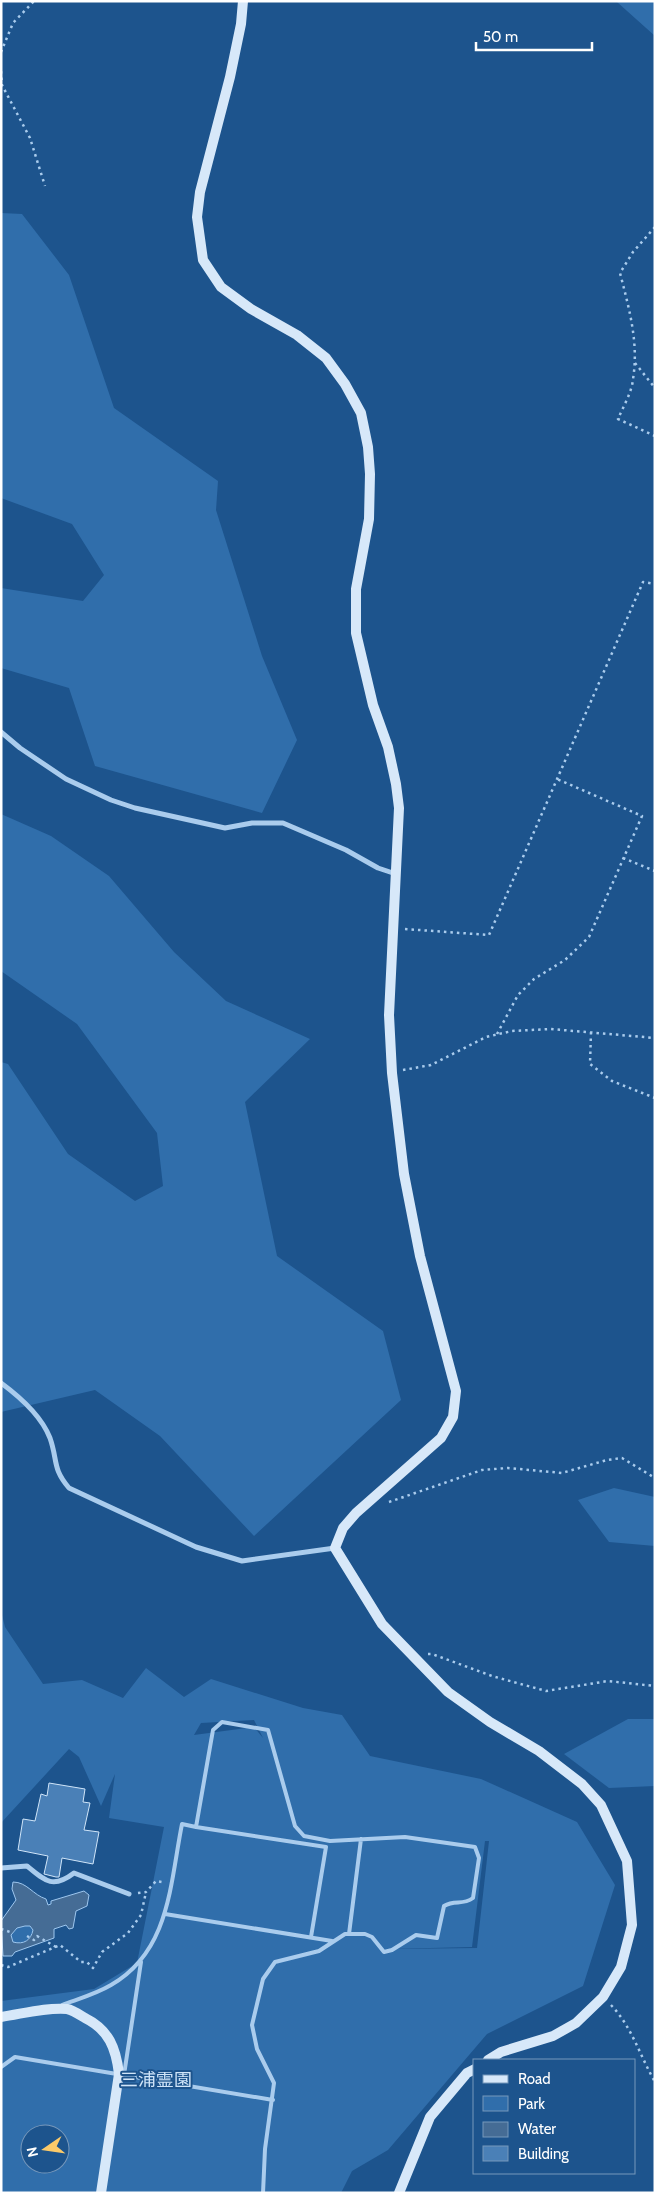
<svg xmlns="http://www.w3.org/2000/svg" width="656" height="2194" font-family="Cabin,'Noto Sans JP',sans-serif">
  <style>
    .green { fill: #306eab; fill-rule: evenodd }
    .water { fill: #456c95; stroke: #9ec7ef; fill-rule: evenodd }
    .building { fill: #4a80b7; stroke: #d0e5f9 }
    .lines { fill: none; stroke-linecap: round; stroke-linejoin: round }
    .path { stroke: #aacced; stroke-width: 2.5; stroke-dasharray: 2.5 4; stroke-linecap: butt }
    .lane { stroke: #aacced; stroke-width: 4 }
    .street { stroke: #aacced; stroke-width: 5 }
    .secondary { stroke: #d7e8f9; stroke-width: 10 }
    .labels { text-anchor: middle; stroke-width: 4; stroke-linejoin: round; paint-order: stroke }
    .park-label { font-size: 18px; fill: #d0e5f9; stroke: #1d548d }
  </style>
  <rect width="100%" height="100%" fill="#1d548d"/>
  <path class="green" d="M655,1V36L617,2V1Z
    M1,213L22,214L69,275L114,408L218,481L216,510L262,656L297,740L262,813L95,766L69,688L1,668V588L83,601L104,575L72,524L1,498Z
    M1,814L51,836L109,876L174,952L226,1001L310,1039L245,1102L277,1256L383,1331L401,1400L254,1536L160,1436L95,1390L1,1412V1062L8,1064L68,1154L135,1201L163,1186L157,1133L77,1024L1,971Z
    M614,1488L655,1497V1546L609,1542L578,1500Z
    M1,1611L5,1627L43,1684L82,1680L123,1698L146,1668L184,1697L211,1679L303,1708L342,1715L370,1756L481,1779L577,1822L615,1885L583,1986L487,2034L388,2150L352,2171L341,2193H1V2001L94,1989L137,1963L164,1827L109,1818L115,1774L101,1806L79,1757L69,1749L1,1823ZM254,1720L263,1738L254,1727L194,1735L201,1723ZM485,1841H489L477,1948L389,1949L472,1947ZM30,2134H60V2164H30Z
    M628,1719H655V1786L609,1788L564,1754Z
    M25,1926H30L33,1930C30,1940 24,1945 13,1942L11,1935L17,1928Z"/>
  <path class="water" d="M13,1882C27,1882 33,1895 46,1899L48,1905L51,1904V1901L84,1891L89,1895L87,1906L76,1911L73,1928L69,1929L66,1925L54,1929V1938L15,1952L12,1956H3L1,1921L16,1900L12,1889ZM25,1926H30L33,1930C31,1940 24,1945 13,1942L11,1935L17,1928Z"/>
  <path class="building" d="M49,1783L85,1789L83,1802L90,1803L84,1830L99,1832L93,1864L62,1858L59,1877H56L44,1874L48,1856L18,1850L23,1819L35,1821L41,1794L47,1796Z"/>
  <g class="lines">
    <path class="path" d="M1,52L13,23L34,1
      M1,71L2,85L30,138L45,186
      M655,227L633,252L620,273C629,308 639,343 633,379C632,392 623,407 618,419L655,436
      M635,363L655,388
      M623,858L655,871
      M405,929L489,935L643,582L655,584
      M591,1032L590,1064L612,1081L655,1098
      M497,1034L518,995L534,979L565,960L589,937L642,816L557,779
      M403,1070L431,1065L486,1037L512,1031L551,1029L655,1038
      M389,1502L482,1470L508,1468L562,1473L607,1460L622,1458L655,1478
      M428,1654H432L492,1676L546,1691L608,1681L655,1686
      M138,1893L146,1892L156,1881L162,1882
      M1,1929L10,1932
      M27,1936L34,1940L37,1936L56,1947
      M1,1965L8,1967L60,1945L81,1962H87L93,1968L102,1952L128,1933L141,1915L146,1892
      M611,2005C632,2027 640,2056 655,2082"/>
    <path class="lane" d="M196,1827L326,1847
      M165,1914L332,1941
      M349,1934L361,1839
      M311,1937L326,1847
      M62,2005C78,1999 96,1994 111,1985C170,1951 170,1884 182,1824L196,1827L213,1730L222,1722L268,1730L295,1826L304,1836L330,1841L405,1837L475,1847L479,1858L473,1898C462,1906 455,1899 444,1906L437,1938L416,1935L392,1950L384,1952L372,1937L365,1934H345L319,1951L275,1962L263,1979L252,2025L257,2049L274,2083L265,2149L263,2193
      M1,2067L15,2057L273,2100
      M124,2075L141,1962"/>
    <path class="street" d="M1,732L20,748L66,779L111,800L135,808L225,828L252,823H283L346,850L378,868L396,874
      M1,1383C20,1397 41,1415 50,1438C58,1461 52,1468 69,1488L196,1547L242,1561L335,1548
      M1,1868L27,1866C45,1881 53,1889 74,1873L129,1894"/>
    <path class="secondary" d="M243,1L241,24L230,77L200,192L197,217L203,260L221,287L251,309L297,335L326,358L345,384L361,413L368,447L370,474L369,519L356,589V633L373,705L388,747L396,784L399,808L389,1015L392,1073L404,1174L420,1256L456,1391L453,1417L441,1438L356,1513L343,1528L335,1548L382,1624L448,1692L490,1722L539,1751L582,1784L601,1805L627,1861L632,1925L621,1967L603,1997L576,2023L553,2036L501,2052L488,2060
      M1,2017C22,2014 46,2007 67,2009C73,2010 80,2015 85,2018C109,2030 116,2048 119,2074L101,2193
      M399,2193L430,2117L467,2073L475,2069"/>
  </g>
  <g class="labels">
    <g class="park-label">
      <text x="156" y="2086">三浦霊園</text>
    </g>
  </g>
  <rect width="656" height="2194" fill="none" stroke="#ffffff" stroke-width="5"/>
  <rect x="473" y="2059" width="162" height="115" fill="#1d548d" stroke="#7798bb"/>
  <rect x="483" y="2075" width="25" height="8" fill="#d7e8f9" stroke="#7798bb"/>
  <text x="518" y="2084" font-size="15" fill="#ffffff">Road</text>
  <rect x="483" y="2096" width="25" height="15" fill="#306eab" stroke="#7798bb"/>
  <text x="518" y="2109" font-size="15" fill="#ffffff">Park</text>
  <rect x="483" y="2122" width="25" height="15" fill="#456c95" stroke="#7798bb"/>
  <text x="518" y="2134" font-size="15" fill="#ffffff">Water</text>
  <rect x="483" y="2146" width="25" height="15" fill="#4a80b7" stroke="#7798bb"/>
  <text x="518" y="2159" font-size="15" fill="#ffffff">Building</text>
  <g transform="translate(45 2149) rotate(257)"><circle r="24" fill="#1d548d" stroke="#7798bb"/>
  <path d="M0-4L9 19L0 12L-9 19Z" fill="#fcca69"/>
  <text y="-8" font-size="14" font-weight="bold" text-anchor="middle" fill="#ffffff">N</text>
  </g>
  <path d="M476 42v8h116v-8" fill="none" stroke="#ffffff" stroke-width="2.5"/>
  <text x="483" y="42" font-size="15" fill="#ffffff" stroke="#1d548d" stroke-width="4" paint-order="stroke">50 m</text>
</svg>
